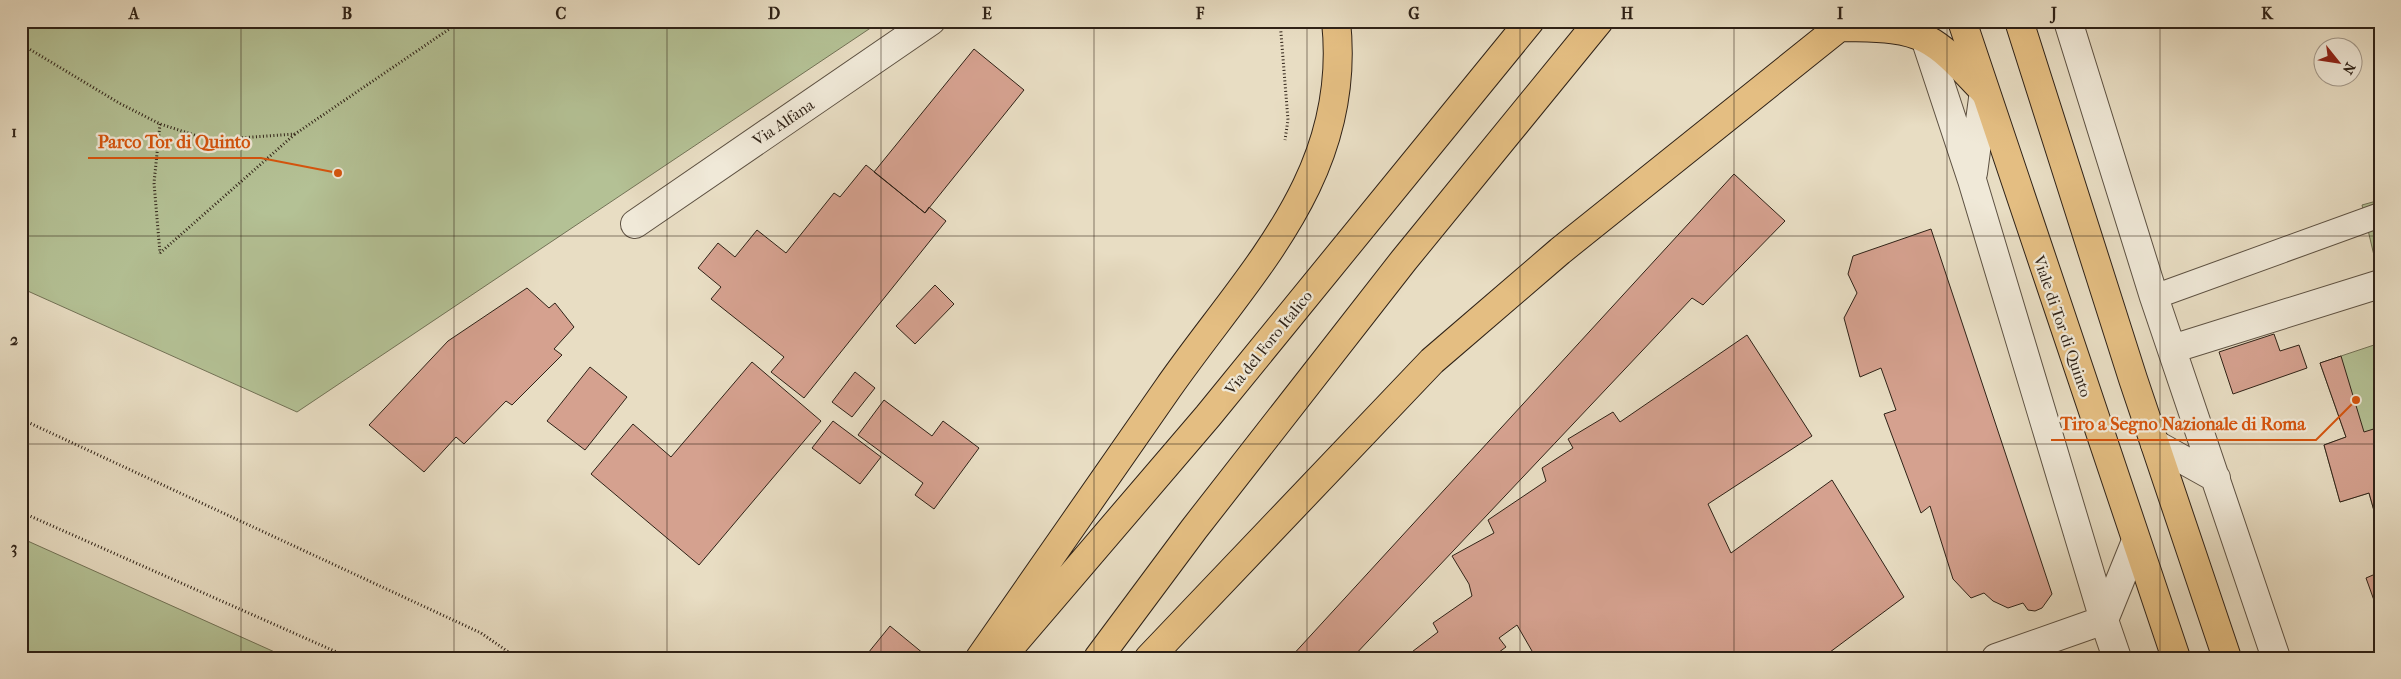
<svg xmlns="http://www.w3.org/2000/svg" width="2401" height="679" font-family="'IM FELL French Canon',serif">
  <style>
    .green { fill: #b4c195; stroke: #727256 }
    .building { fill: #d5a18f; stroke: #2f2217 }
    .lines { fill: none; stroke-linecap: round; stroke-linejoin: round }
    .service-casing { stroke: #5d5142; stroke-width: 26 }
    .minor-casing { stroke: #5d5142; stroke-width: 30 }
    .primary-casing { stroke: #2f2217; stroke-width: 30 }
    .trunk-casing { stroke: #2f2217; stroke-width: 30 }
    .path { stroke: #2f2217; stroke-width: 3; stroke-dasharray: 1 2.5; stroke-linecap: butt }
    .service { stroke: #f0e9d8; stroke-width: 24 }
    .minor { stroke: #f0e9d8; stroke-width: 28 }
    .primary { stroke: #e4be82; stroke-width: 28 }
    .trunk { stroke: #e4be82; stroke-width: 28 }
    .grid { fill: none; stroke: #2f2217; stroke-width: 1; stroke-opacity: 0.55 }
    .labels { text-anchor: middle; stroke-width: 4.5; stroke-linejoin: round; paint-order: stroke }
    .street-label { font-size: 16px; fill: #2f2217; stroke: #f0e9d8 }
    .leader { fill: none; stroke: #d6540d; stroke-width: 2 }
    .callout-dot { fill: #d6540d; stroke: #f0e9d8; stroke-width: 2 }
    .callout-label { font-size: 18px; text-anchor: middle; font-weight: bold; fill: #d6540d; stroke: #f0e9d8; stroke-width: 4.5; stroke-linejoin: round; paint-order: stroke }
    .neatline { fill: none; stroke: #2f2217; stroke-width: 2 }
    .grid-label { font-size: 16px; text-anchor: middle; font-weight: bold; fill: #2f2217 }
  </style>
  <rect width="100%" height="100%" fill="#e8ddc3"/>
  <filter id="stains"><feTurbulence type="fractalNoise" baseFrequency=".004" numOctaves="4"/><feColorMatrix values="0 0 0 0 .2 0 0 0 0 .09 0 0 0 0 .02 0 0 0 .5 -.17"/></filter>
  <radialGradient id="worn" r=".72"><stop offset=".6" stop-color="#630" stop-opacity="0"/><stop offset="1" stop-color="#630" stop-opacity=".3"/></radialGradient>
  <path class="green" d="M21,21H881L297,412L21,288Z
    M2380,200V267L2377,268L2362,205Z
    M2380,343V532L2369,493L2340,502L2324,445L2346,437L2320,363Z
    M21,538L288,658H21Z"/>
  <path class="building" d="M974,49L1024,90L925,213L874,172Z
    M866,165L925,213L929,207L946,221L804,398L771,372L784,357L711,299L721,287L698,268L718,243L735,257L757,230L786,253L834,193L840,197Z
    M1734,174L1785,221L1703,305L1692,298L1352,658H1290Z
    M1931,229L2052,594L2042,608L2035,611L2028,610L2023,603L2008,608L1993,601L1984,593L1971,598L1953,579L1930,506L1921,513L1884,414L1896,410L1881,368L1860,377L1844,318L1857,293L1848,274L1853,256Z
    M935,285L954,304L915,344L896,326Z
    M527,288L549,308L555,303L574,327L554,349L562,355L512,405L506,401L464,444L456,437L424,472L369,425L448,341Z
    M2274,334L2280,351L2299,345L2307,368L2233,394L2219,352Z
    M1747,335L1812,436L1708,504L1731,553L1832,480L1904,597L1822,658H1765L1763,656L1760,658H1536L1517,625L1499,638L1506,647L1491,658H1404L1438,632L1433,623L1472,596L1469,584L1452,556L1494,533L1488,520L1546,481L1542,468L1573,448L1568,439L1613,412L1620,422Z
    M2341,356L2364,432L2380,427V532L2369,493L2340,502L2324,445L2346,437L2320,363Z
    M752,362L821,421L699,565L591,474L633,424L671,457Z
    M590,367L627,397L585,450L547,421Z
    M855,372L875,388L852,417L832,402Z
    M884,400L932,436L943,421L979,448L934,509L915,495L923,483L858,435Z
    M833,421L881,457L860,484L812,448Z
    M2380,572V617L2366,578Z
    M890,626L924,654L921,658H864Z"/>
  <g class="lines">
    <g class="service-casing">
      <path id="service" d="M2154,297L2380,215"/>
    </g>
    <g class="minor-casing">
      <path id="minor" d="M2068,21L2154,297L2276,658
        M1925,38L1972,180L2104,620L2117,658
        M1973,173L1984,91
        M635,224L931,21
        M2172,349L2380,284
        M2155,444L2216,478
        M1996,658L2104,620L2136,541"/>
    </g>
    <g class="primary-casing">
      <path id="primary" d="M1962,21L2176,658
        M2019,21L2133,379L2227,658"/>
    </g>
    <g class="trunk-casing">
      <path id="trunk" d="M1842,27C1869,28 1902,26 1926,39C1949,51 1966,73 1984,91
        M980,658C1043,568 1105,478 1168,388C1249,272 1353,176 1336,21
        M1001,658L1208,416L1530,21
        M1098,658L1194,529L1404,260L1599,21
        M1149,658L1432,361L1560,251L1847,21"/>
    </g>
    <path class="path" d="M1280,21L1288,120L1285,140
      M21,44L119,103L160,124L210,140L295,134L461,21
      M160,124L154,183L160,253
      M160,253L295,134
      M21,419L481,633L517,658
      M21,512L350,658"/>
    <use href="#service" class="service"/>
    <use href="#minor" class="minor"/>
    <use href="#primary" class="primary"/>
    <use href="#trunk" class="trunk"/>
  </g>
  <path class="grid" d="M241,21V658M454,21V658M667,21V658M881,21V658M1094,21V658M1307,21V658M1520,21V658M1734,21V658M1947,21V658M2160,21V658M21,236H2380M21,444H2380"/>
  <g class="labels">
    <g class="street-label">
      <text transform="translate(783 122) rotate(-34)" y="6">Via Alfana</text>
      <text transform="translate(2063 326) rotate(71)" y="6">Viale di Tor di Quinto</text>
      <text transform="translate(1268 342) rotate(-51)" y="6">Via del Foro Italico</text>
    </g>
  </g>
  <path class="leader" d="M338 173L261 158H88M2356 400L2316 440H2051"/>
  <g class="callout-dot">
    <circle cx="338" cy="173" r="5"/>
    <circle cx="2356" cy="400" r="5"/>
  </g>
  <g class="callout-label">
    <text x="174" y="148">Parco Tor di Quinto</text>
    <text x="2183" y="430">Tiro a Segno Nazionale di Roma</text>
  </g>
  <rect width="2401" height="679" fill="none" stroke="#e8ddc3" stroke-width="55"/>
  <g transform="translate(2338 62) rotate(120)"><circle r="24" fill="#f0e9d8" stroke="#a3998b"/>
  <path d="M0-4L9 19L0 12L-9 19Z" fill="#8f2418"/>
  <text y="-8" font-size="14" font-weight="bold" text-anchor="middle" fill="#2f2217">N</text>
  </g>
  <rect x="28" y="28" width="2346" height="624" class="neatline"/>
  <g class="grid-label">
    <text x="134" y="19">A</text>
    <text x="347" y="19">B</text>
    <text x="561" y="19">C</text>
    <text x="774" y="19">D</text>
    <text x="987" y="19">E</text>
    <text x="1200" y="19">F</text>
    <text x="1414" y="19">G</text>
    <text x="1627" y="19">H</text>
    <text x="1840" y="19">I</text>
    <text x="2054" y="19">J</text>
    <text x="2267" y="19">K</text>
    <text x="14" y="137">1</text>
    <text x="14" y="345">2</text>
    <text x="14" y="553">3</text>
  </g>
  <rect width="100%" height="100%" filter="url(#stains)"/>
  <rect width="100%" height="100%" fill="url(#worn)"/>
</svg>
